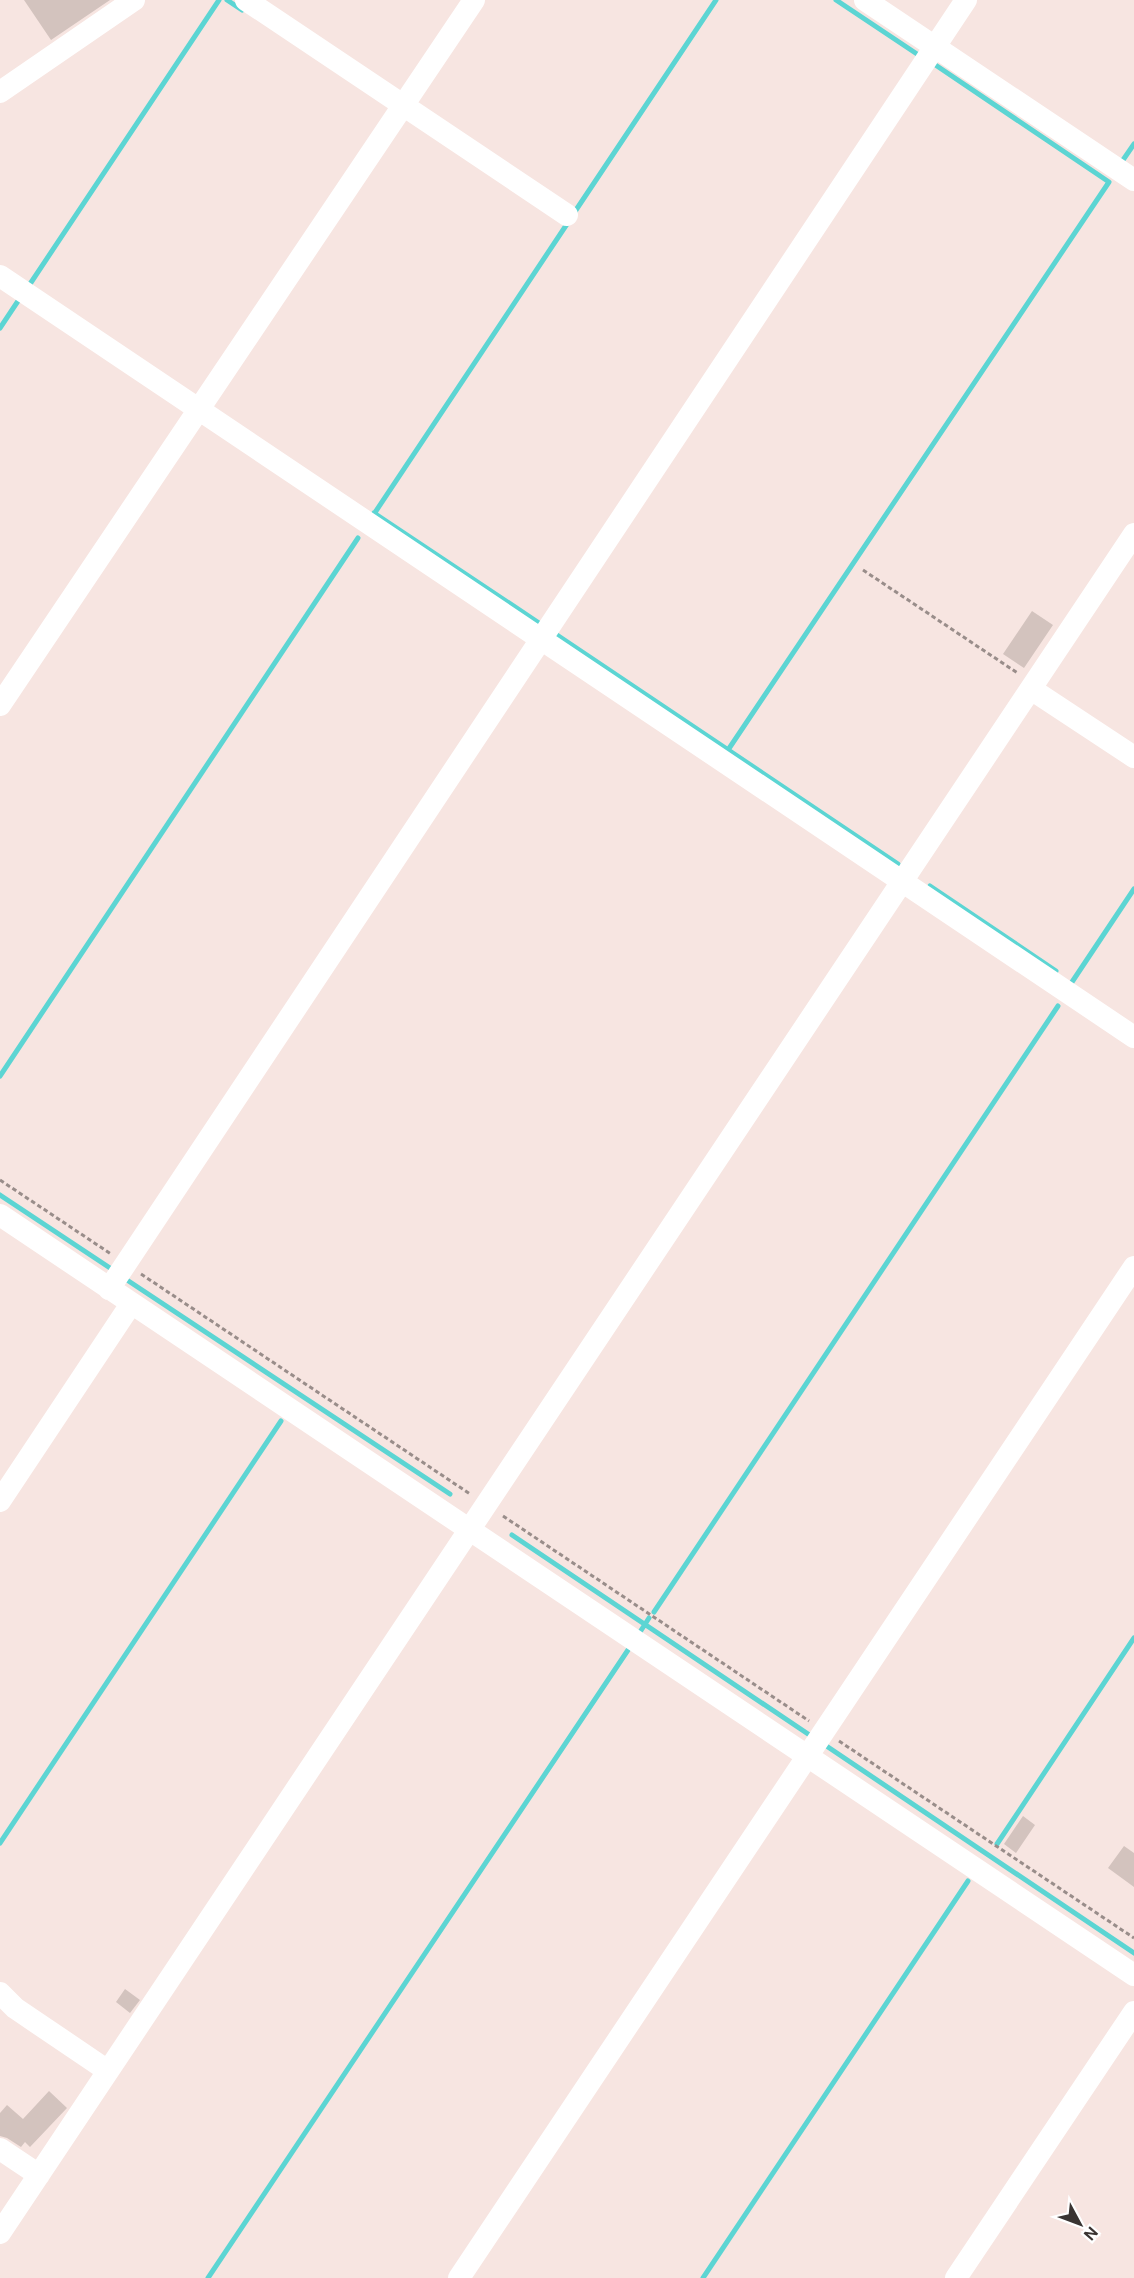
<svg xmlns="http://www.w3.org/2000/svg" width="1134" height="2278" font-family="'DM Sans',sans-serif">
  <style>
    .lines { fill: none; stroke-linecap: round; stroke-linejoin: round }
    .stream { stroke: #5cd5d3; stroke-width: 5 }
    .building { fill: #d3c3be }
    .path { stroke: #998d8a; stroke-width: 3; stroke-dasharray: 4.5 3; stroke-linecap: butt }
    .minor { stroke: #fff; stroke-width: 22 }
  </style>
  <rect width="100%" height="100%" fill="#f7e5e1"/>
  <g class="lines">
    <path class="stream" d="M227,0L242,10
      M836,0L917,54
      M1123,160L1134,144
      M574,213L716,0
      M30,284L219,0
      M0,328L18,301
      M374,513L539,623
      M374,514L569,221
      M557,635L898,864
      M728,750L1109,182L934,64
      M930,886L1056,971
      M1072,982L1134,889
      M0,1076L358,538
      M0,1195L110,1268
      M124,1278L450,1494
      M512,1535L814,1738
      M654,1612L1058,1006
      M640,1632L649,1618
      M822,1743L1134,1953
      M0,1843L281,1421
      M997,1844L1134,1638
      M208,2278L628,1650
      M703,2278L968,1881"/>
  </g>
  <path class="building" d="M24,0H110L51,40Z
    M1032,611L1053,625L1024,668L1003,654Z
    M1023,1816L1035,1825L1016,1853L1004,1844Z
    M1124,1846L1134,1853V1887L1108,1868Z
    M125,1989L140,2000L130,2013L116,2002Z
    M49,2091L67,2108L30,2147L25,2142L21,2147L7,2138L0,2136V2113L7,2105L23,2119Z"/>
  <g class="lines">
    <path class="path" d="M863,570L1019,674
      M0,1180L111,1254
      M141,1274L470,1494
      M503,1516L809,1721
      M839,1741L1134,1938"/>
    <path class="minor" d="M246,0L567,215
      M865,0L1134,180
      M0,92L134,0
      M0,276L1134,1037
      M1031,689L1134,757
      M0,705L474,0
      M0,1215L1134,1975
      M109,1289L966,0
      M0,1501L131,1304
      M0,1993L15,2008L108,2071
      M0,2149L39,2175
      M0,2233L1134,534
      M459,2278L1134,1267
      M956,2278L1134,2012"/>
  </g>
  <g transform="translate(1080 2224) rotate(131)" stroke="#ffffff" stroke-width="4.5" paint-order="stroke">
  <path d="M0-4.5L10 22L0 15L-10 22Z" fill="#3a3432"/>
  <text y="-9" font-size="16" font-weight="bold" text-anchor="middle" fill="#3a3432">N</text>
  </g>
</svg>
